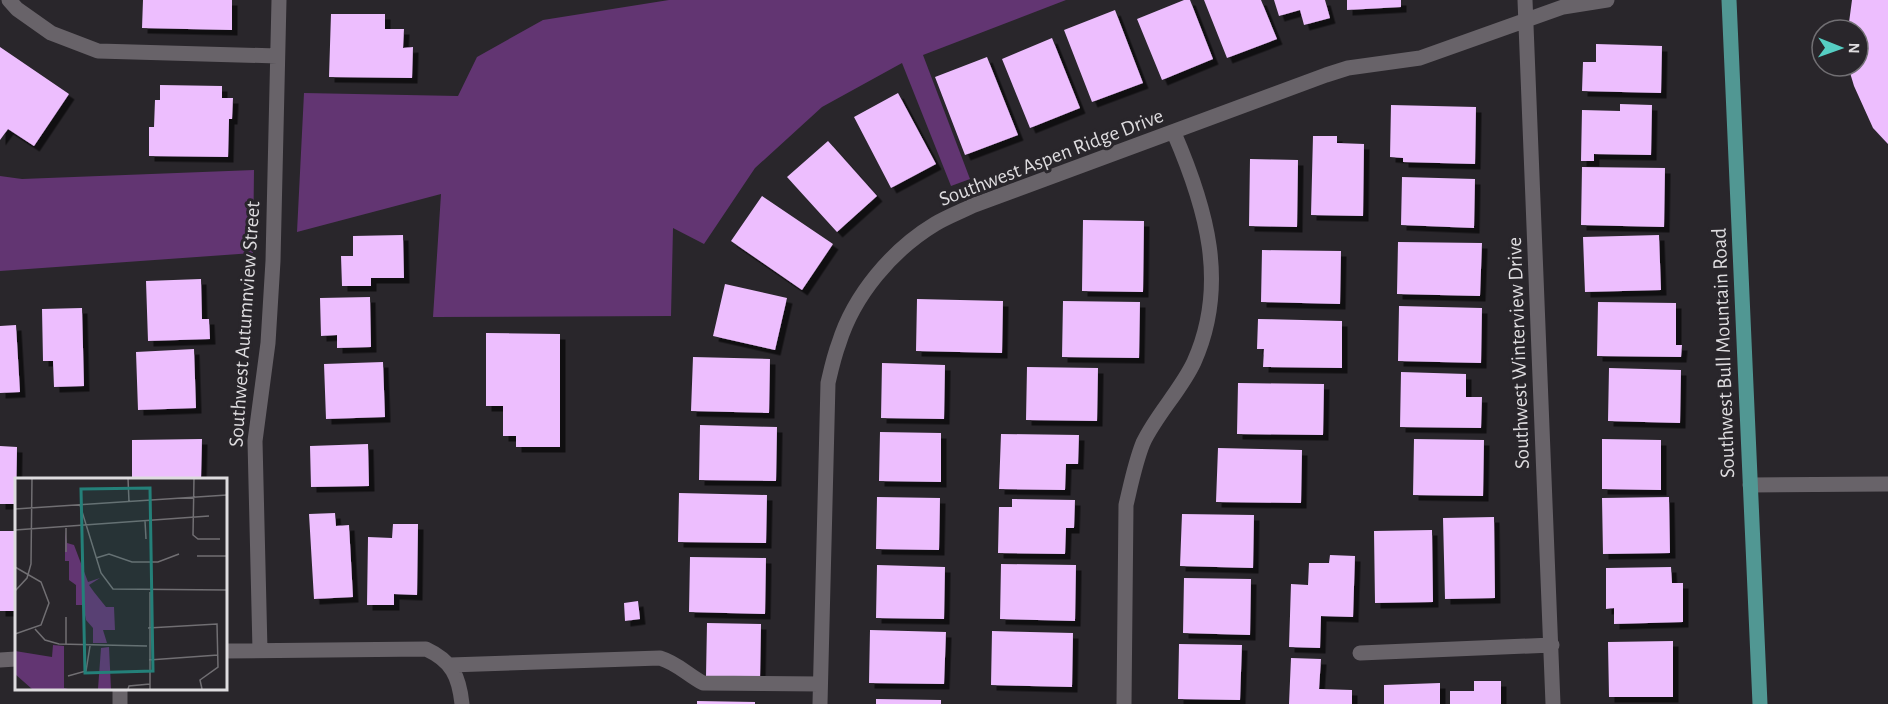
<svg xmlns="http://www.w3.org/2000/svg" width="1888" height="704" font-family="'Alegreya Sans',sans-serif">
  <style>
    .green { fill: #623572 }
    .building { fill: #edbefe; filter: url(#shadow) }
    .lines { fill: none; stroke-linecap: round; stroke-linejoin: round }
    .minor { stroke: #686369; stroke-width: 15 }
    .major { stroke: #519793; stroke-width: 15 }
    .labels { text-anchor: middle; stroke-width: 6; stroke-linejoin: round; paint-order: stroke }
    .street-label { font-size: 21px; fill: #dedcdf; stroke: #29262b }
    .inset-road { fill: none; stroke: #716f73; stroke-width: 1.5 }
    .view { fill: #248079; fill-opacity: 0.15; stroke: #248079; stroke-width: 3 }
    .inset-edge { fill: none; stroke: #dedcdf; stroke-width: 3 }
  </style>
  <defs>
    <filter id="shadow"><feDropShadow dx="5.5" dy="5.5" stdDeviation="0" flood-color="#0009"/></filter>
  </defs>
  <rect width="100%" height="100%" fill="#29262b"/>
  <path class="green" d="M669,0H1066L923,55L970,179L951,186L902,63L822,107L755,168L704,244L673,228L671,316L433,317L441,194L297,232L304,93L458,96L477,57L543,20Z
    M254,170L253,253L0,271V176L22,179Z"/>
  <path class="building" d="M143,0H232V30L142,28Z
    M1184,0H1190L1213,59L1162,80L1137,19Z
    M1204,0H1261L1277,39L1227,58Z
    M1274,0H1325L1330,18L1304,25L1300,10L1279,16Z
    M1347,0H1401V7L1347,10Z
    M1852,0H1888V144L1873,128L1854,86L1848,66H1858V30H1848Z
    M1115,10L1143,83L1092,102L1064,30Z
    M331,14H385V29H404L403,48L413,47L412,78L329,77Z
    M1052,38L1080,108L1030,128L1002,59Z
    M1596,44L1662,46L1661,93L1582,91L1583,62H1596Z
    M0,47L69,94L34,146L8,129L0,140Z
    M987,57L1018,135L965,155L935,77Z
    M160,85L222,86V98H233L232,119H229L228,157L149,156V127H154L155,100H160Z
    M898,93L936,164L891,188L854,117Z
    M1620,104L1652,105L1651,155L1594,154V161H1581L1582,110L1620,111Z
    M1391,105L1476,107L1475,164L1403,162V158L1390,157Z
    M1313,136H1337V143L1364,144L1363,216L1311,215Z
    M828,141L877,196L837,232L787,177Z
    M1250,159L1298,160L1297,227L1249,226Z
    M1582,167L1665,168L1664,227L1581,225Z
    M1402,177L1475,179L1474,228L1401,225Z
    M762,196L833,244L802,290L731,241Z
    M1083,220L1144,221L1143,292L1082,291Z
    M403,235L404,278H371V286H342L341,256H353V236Z
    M1659,235L1661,290L1585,292L1583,237Z
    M1398,242L1482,243L1480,296L1397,294Z
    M1262,250L1341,251L1340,304L1261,302Z
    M201,279L202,319H209L210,339L148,341L146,281Z
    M725,284L787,298L775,350L713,336Z
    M370,297L371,347L337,348V335L321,336L320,298Z
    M917,299L1003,301L1002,353L916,351Z
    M1063,301L1140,302L1139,358L1062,357Z
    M1598,302L1676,303V345H1682L1681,357L1597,356Z
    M1399,306L1482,308L1481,363L1398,361Z
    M82,308L84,386L54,387L53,361H43L42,309Z
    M1258,319L1342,321V368L1263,367L1264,349H1257Z
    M16,325L20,392L0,393V326Z
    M486,333L560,334V447H516V436H503V406H486Z
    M194,349L196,408L138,410L136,352Z
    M693,357L770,359L769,413L691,411Z
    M383,362L385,417L326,419L324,364Z
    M882,363L945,365L944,419L881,418Z
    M1027,367L1098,368L1097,421L1026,420Z
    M1609,368L1681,370L1680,423L1608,421Z
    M1401,372L1466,374V397H1482L1481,428L1400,427Z
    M1238,383L1324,384L1323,435L1237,434Z
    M700,425L777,427L776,481L699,480Z
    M880,432L941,433V482L879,481Z
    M1001,434L1079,435L1078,464H1066L1065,490L999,489Z
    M202,439L201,478L132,479V440Z
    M1414,439L1484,440L1483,496L1413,495Z
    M1602,439L1661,440V490L1602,489Z
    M368,444L369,486L311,487L310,446Z
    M0,446L17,447L16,504H0Z
    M1218,448L1302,450L1301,503L1216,502Z
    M679,493L767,495L766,543L678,542Z
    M877,497L940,498L939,550L876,549Z
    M1669,497L1670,553L1603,554L1602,498Z
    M1012,499L1075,500L1074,528H1066L1065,554L998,553L999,507H1012Z
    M335,513L336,526L349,525L353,597L314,599L309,514Z
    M1182,514L1254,515L1253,568L1180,566Z
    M1494,517L1495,598L1445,599L1443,518Z
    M393,524H418L417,595L394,594V605H367L368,537L392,538Z
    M1432,530L1433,602L1375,603L1374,531Z
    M0,531H16V611H0Z
    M1330,555L1355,556L1353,617L1321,616L1320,648L1289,647L1291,584L1308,585L1309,563H1329Z
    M690,557L766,558L765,614L689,612Z
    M1001,564L1076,565L1075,621L1000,619Z
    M877,565L945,567L944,619L876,618Z
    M1671,567L1672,583H1683V622L1614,624V608L1606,609V568Z
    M1184,578L1251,579L1250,635L1183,633Z
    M638,601L640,619L625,621L624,603Z
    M707,623L761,624L760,678L706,677Z
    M870,630L946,632L944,684L869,683Z
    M992,631L1073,633L1072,687L991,685Z
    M1673,641V697H1609L1608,642Z
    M1179,644L1242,645L1240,700L1178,699Z
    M1291,658L1321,659L1319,689L1352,690V704H1289Z
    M1474,681H1501V704H1450V691H1474Z
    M1440,683V704H1384V685Z
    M876,699L941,700V704H876Z
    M697,701L755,702V704H697Z"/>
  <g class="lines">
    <path class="minor" d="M9,0L17,9L51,33L98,51L277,56
      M1525,0L1553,704
      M1750,485L1888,484
      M260,650L255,441L268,343L273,261L279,0
      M225,651L426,649C452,661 459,676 462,704
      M1360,653L1552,645
      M0,660L16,659
      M450,665L660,658C677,663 688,675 703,683L820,684
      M120,704V688
      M820,704L828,383C831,370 834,356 839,343C854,295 892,250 935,224C947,217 960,212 972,206L1326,75L1348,68L1420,58L1563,7L1607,0
      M1124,704L1126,505C1131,484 1135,463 1143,443C1156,415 1181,390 1194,362C1229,284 1206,207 1174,133"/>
    <path class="major" d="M1729,0L1760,704"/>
  </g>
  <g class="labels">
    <g class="street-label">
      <text transform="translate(1051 157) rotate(-21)" y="7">Southwest Aspen Ridge Drive</text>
      <text transform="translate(244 324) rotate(-86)" y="7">Southwest Autumnview Street</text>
      <text transform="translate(1518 353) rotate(-92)" y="7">Southwest Winterview Drive</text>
      <text transform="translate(1723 353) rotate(-92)" y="7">Southwest Bull Mountain Road</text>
    </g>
  </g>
  <g transform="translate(15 478)">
    <rect width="212" height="212" fill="#29262b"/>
    <path d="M50,53L52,65L59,67L73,104L85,100L74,107L79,114L91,129H99L100,152H88L92,165H78V150L71,142L68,127H61V107L54,102V83H50ZM38,167L49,168V210L53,211H17L0,196V173L37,179ZM94,169L96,211H83L86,170Z" fill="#623572"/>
    <path class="inset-road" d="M113,0L114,24M179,0L178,57L183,61H205M65,27L86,95L98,111L212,112M0,31L212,17M130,43L131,61M51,50V74M0,52L194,38M182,78H212M81,80L94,76L117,84H143L164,76M0,89L26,104L34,125L26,147L0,156M0,113L12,100L16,86L17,0M135,114V211M51,139V167M133,150L202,146L203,189L185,202L187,211M20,151L30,162L44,166L132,168M134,182L203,177M53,198L71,193L75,168M113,211L114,208L135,206"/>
    <path class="view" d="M135,10L138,193L70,195L66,11Z"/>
    <rect width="212" height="212" class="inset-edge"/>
  </g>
  <g transform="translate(1840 48) rotate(91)"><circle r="28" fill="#29262b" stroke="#716f73" stroke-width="1.5"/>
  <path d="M0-4.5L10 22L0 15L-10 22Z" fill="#56cec3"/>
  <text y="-9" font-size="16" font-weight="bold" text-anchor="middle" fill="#dedcdf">N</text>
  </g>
</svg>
